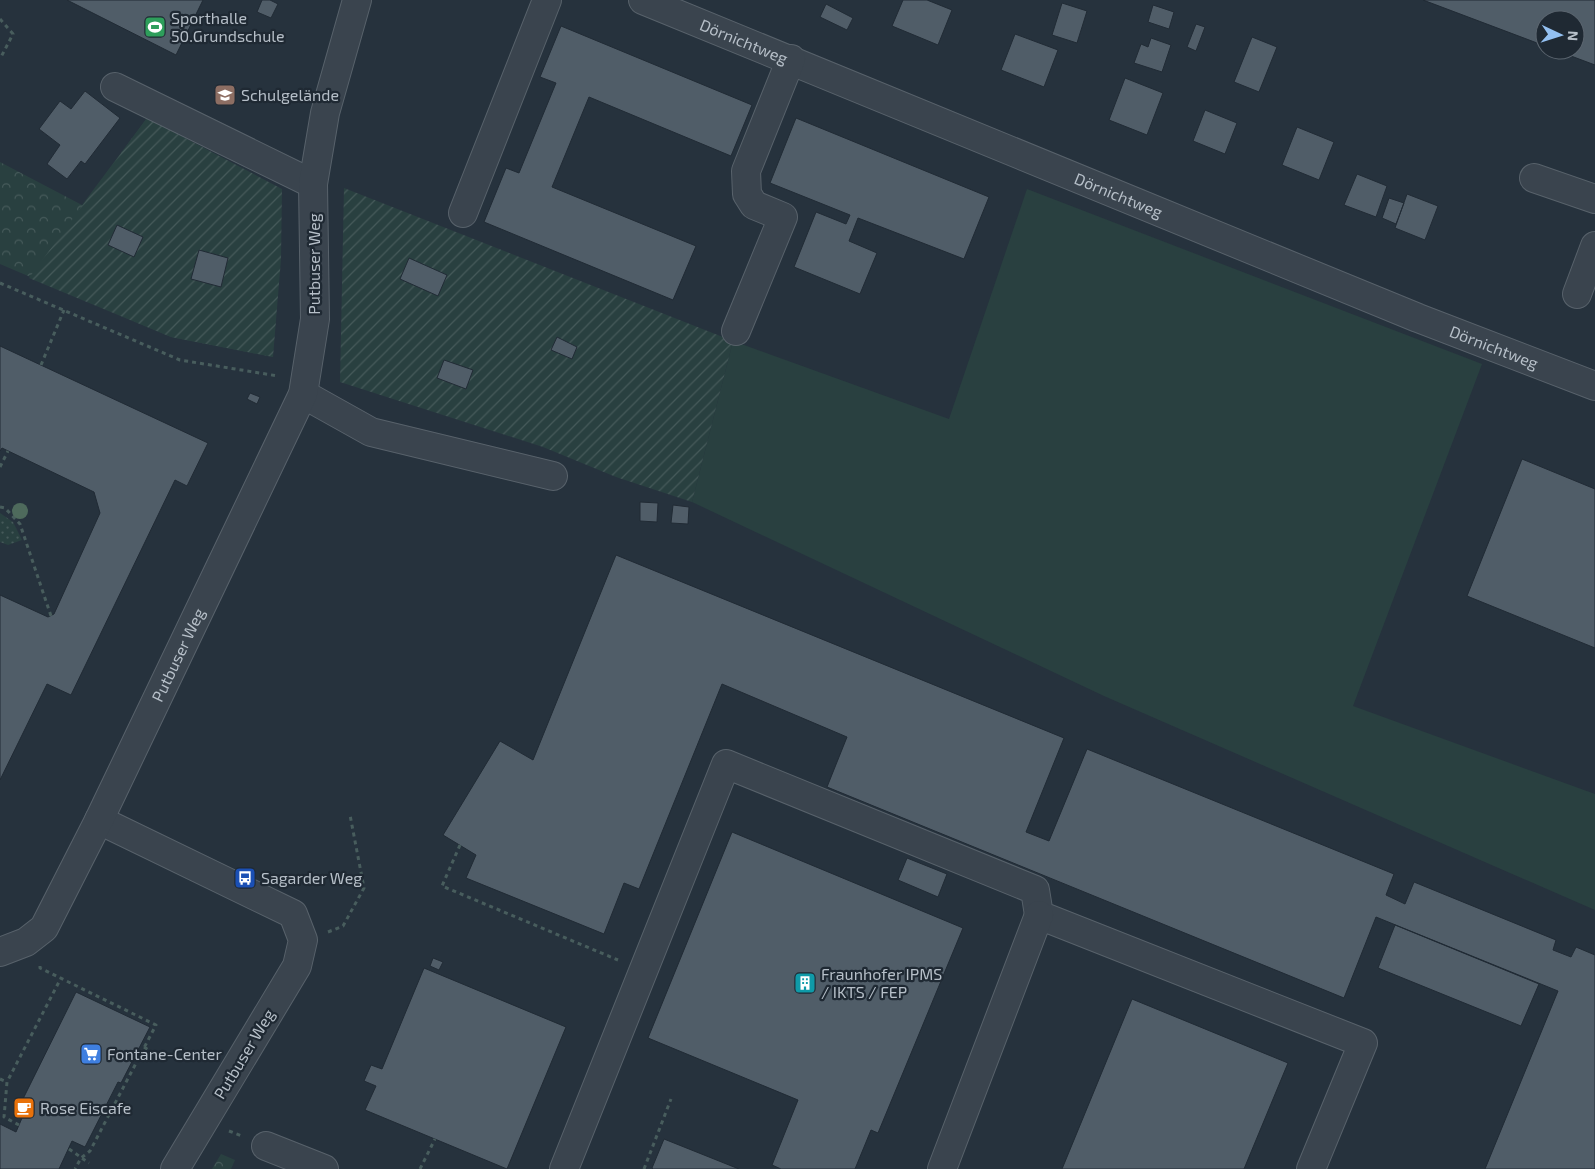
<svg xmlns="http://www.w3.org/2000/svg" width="1595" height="1169" font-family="'Exo 2',sans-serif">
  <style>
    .grass { fill: #294040 }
    .forest { fill: url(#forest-crowns) }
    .park { fill: url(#park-dots) }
    .garden { fill: url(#garden-furrows) }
    .building { fill: #505d68; stroke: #212b35 }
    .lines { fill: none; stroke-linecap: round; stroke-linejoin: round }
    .minor-casing { stroke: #58626b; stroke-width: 30 }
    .path { stroke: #485d5d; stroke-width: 3; stroke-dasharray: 4 4; stroke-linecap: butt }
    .minor { stroke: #3a444e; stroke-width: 28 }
    .tree { fill: #4e6a5c }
    .labels { text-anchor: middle; stroke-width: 4.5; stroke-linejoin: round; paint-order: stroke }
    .poi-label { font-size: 16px; fill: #b6bfc8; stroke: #1f2933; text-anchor: start }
    .street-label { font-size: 16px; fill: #b6bfc8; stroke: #1f2933 }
  </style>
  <defs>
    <pattern id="forest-crowns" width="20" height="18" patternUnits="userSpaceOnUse" patternTransform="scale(1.25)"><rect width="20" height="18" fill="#294040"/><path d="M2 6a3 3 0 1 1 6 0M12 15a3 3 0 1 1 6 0" fill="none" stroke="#465a5a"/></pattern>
    <pattern id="park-dots" width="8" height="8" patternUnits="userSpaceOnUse" patternTransform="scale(1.25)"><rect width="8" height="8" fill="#294040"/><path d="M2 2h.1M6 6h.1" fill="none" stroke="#465a5a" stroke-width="1.8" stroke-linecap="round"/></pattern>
    <pattern id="garden-furrows" width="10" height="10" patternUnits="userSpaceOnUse" patternTransform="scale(1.25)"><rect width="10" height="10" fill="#294040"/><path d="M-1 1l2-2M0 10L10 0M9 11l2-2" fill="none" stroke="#465a5a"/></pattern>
  </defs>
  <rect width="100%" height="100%" fill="#26323d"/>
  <path class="grass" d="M1027,189L1482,364L1353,706L1595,794V910L1104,696L692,502L733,341L949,419Z"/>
  <path class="forest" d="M147,118L273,357L171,337L0,264V162L82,205Z
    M221,1154L235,1160L231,1169H212Z"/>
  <path class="park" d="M0,513L13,522L22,540L8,545L0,542Z"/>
  <path class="garden" d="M147,118L282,189L281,259L273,357L171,337L29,278Z
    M344,188L733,341L692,502L616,477L543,447L340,382Z"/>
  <path class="building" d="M67,0H203L176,55Z
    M262,0H270L278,4L271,18L257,12Z
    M903,0H927L952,10L938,45L892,26Z
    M1423,0H1595V65L1555,50H1575V20H1545V46Z
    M1062,3L1087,11L1077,43L1052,35Z
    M826,4L853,18L847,30L820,17Z
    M1153,5L1174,12L1169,29L1148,22Z
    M1196,24L1205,27L1196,51L1187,47Z
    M561,26L752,105L731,156L589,97L552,187L696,246L673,300L484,222L506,168L519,173L556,83L540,77Z
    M1015,34L1058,50L1044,87L1001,70Z
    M1252,37L1277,47L1259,92L1234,82Z
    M1151,38L1171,45L1162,72L1134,63L1141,44L1148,47Z
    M1125,78L1163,93L1147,135L1109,120Z
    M85,91L120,118L85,164L81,161L67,179L47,164L60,145L39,129L60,101L71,109Z
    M1205,110L1237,123L1225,154L1193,141Z
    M796,118L989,197L964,259L858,218L849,241L877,253L860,294L794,267L816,212L846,224L850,215L770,183Z
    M1297,127L1334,142L1319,180L1282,165Z
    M1357,174L1387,186L1376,217L1344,205Z
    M1407,194L1438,206L1425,240L1395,228Z
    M1389,198L1404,203L1396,224L1382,218Z
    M117,225L143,237L134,257L108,245Z
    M199,250L228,258L221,287L191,279Z
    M409,258L447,275L438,296L400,279Z
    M557,337L577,347L572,359L551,350Z
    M0,346L208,443L187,486L175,480L71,695L47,684L0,780V595L48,617L54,614L100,513L94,492L2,448L0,451Z
    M444,360L473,370L466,389L437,378Z
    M250,393L260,397L257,404L247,399Z
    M1522,459L1595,489V648L1467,596Z
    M640,502L658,503L657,522L640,521Z
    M673,505L689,507L688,524L671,523Z
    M616,555L1064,738L1026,832L1049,841L1087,749L1394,874L1386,895L1405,904L1414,882L1556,940L1553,950L1571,957L1576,947L1595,955V1169H1485L1558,991L1376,917L1344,998L827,787L847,737L722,684L639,889L624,883L604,934L466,878L476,855L443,835L500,741L533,760Z
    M732,832L963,928L878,1133L871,1130L855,1169H781L772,1165L798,1100L648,1038Z
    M907,858L947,874L938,897L898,880Z
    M1395,925L1539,984L1521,1026L1378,968Z
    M433,958L443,962L439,970L430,966Z
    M424,968L566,1027L507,1169L365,1110L376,1086L364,1081L371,1065L382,1069Z
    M76,992L150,1027L121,1083L118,1082L85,1147L72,1141L59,1169H0V1124L16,1132L22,1118L15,1115Z
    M1132,999L1288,1063L1244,1169H1062Z
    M664,1139L739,1169H653L652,1168Z"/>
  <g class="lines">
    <g class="minor-casing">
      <g id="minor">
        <path id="s1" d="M643,0L1418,318L1595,386"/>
        <path d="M115,87L313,184"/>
        <path d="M1534,178L1595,199"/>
        <path d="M463,213L547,0"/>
        <path d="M1577,294L1595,246"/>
        <path d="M736,331L783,217L754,205L747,194L746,171L791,59"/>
        <path d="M303,394L371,432L553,476"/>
        <path d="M99,820L293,914L303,940L297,966L175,1169"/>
        <path id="s2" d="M0,952L26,942L44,928L99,820L303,394L315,319L313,184L325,113L357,0"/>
        <path d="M266,1146L324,1169"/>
        <path d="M564,1169L726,764L1035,890L1039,915L1363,1043L1311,1169"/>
        <path d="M942,1169L1039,915"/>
      </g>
    </g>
    <path class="path" d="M0,19L13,34L0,59
      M0,283L180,360L278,376
      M41,365L64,310
      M0,467L8,451
      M0,507L5,508L20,524L51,616
      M460,845L442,886L618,960
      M328,932L343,926L364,888L350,815
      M40,966V968L156,1025L90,1151L81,1158L75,1169
      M144,1047L150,1051
      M0,1079L7,1082
      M112,1107L119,1111
      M19,1125L4,1117L7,1082L61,978
      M229,1131L242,1136
      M69,1149L89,1163
      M420,1169L435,1139
      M644,1169L671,1099"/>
    <use href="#minor" class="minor"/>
  </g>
  <circle class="tree" cx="20" cy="511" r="8"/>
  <defs>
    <g id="stadium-square" transform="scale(1.125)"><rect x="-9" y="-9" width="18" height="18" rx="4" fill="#2e9e5b" stroke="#1f2933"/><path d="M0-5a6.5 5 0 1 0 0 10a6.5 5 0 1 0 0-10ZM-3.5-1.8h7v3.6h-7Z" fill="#fff"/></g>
    <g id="school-square" transform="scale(1.125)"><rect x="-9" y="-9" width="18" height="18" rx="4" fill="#8d6e63" stroke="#1f2933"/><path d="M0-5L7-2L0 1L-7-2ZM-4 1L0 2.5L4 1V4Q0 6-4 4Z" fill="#fff"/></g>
    <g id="bus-square" transform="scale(1.125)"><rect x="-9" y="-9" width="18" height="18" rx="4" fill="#1a4fb4" stroke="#1f2933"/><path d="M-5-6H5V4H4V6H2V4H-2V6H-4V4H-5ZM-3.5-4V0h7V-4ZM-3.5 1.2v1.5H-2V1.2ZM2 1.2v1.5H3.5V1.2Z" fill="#fff"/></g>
    <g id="building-square" transform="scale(1.125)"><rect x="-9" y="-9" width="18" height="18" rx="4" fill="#0f9aa8" stroke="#1f2933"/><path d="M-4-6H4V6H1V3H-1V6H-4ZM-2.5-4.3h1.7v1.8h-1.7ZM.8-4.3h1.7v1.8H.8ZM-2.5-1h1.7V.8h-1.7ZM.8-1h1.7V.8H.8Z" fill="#fff"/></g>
    <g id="supermarket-square" transform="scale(1.125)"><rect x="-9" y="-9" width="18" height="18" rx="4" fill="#3f7fe0" stroke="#1f2933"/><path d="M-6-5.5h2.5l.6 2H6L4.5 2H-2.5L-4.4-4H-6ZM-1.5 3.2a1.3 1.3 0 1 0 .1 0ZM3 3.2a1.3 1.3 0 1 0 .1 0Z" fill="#fff"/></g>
    <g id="cafe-square" transform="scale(1.125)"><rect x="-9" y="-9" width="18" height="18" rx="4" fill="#e8710a" stroke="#1f2933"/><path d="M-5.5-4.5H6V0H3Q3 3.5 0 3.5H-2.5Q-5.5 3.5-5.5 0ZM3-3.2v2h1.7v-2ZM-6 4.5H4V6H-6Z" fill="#fff"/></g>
  </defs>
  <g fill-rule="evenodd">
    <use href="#stadium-square" x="155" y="27"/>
    <use href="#school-square" x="225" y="95"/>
    <use href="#bus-square" x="245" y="878"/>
    <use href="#building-square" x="805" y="983"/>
    <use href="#supermarket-square" x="91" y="1054"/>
    <use href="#cafe-square" x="24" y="1108"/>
  </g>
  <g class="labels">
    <g class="poi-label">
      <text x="171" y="24">Sporthalle<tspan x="171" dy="18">50.Grundschule</tspan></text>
      <text x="241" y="101">Schulgelände</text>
      <text x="261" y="884">Sagarder Weg</text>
      <text x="821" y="980">Fraunhofer IPMS<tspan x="821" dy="18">/ IKTS / FEP</tspan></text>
      <text x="107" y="1060">Fontane-Center</text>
      <text x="40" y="1114">Rose Eiscafe</text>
    </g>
    <g class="street-label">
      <text dy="6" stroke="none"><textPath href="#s1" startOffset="109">Dörnichtweg</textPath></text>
      <text dy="6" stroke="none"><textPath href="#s1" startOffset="514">Dörnichtweg</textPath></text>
      <text transform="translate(314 264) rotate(-90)" y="6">Putbuser Weg</text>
      <text dy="6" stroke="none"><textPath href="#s1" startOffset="919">Dörnichtweg</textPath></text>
      <text dy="6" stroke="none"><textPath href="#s2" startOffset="355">Putbuser Weg</textPath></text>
      <text transform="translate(244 1054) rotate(-59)" y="6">Putbuser Weg</text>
    </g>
  </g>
  <g transform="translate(1560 35) rotate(94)"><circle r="24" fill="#1f2933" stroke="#5b656f"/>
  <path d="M0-4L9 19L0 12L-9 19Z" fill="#93c0f1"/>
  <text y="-8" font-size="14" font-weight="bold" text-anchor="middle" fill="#b6bfc8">N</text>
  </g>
</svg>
